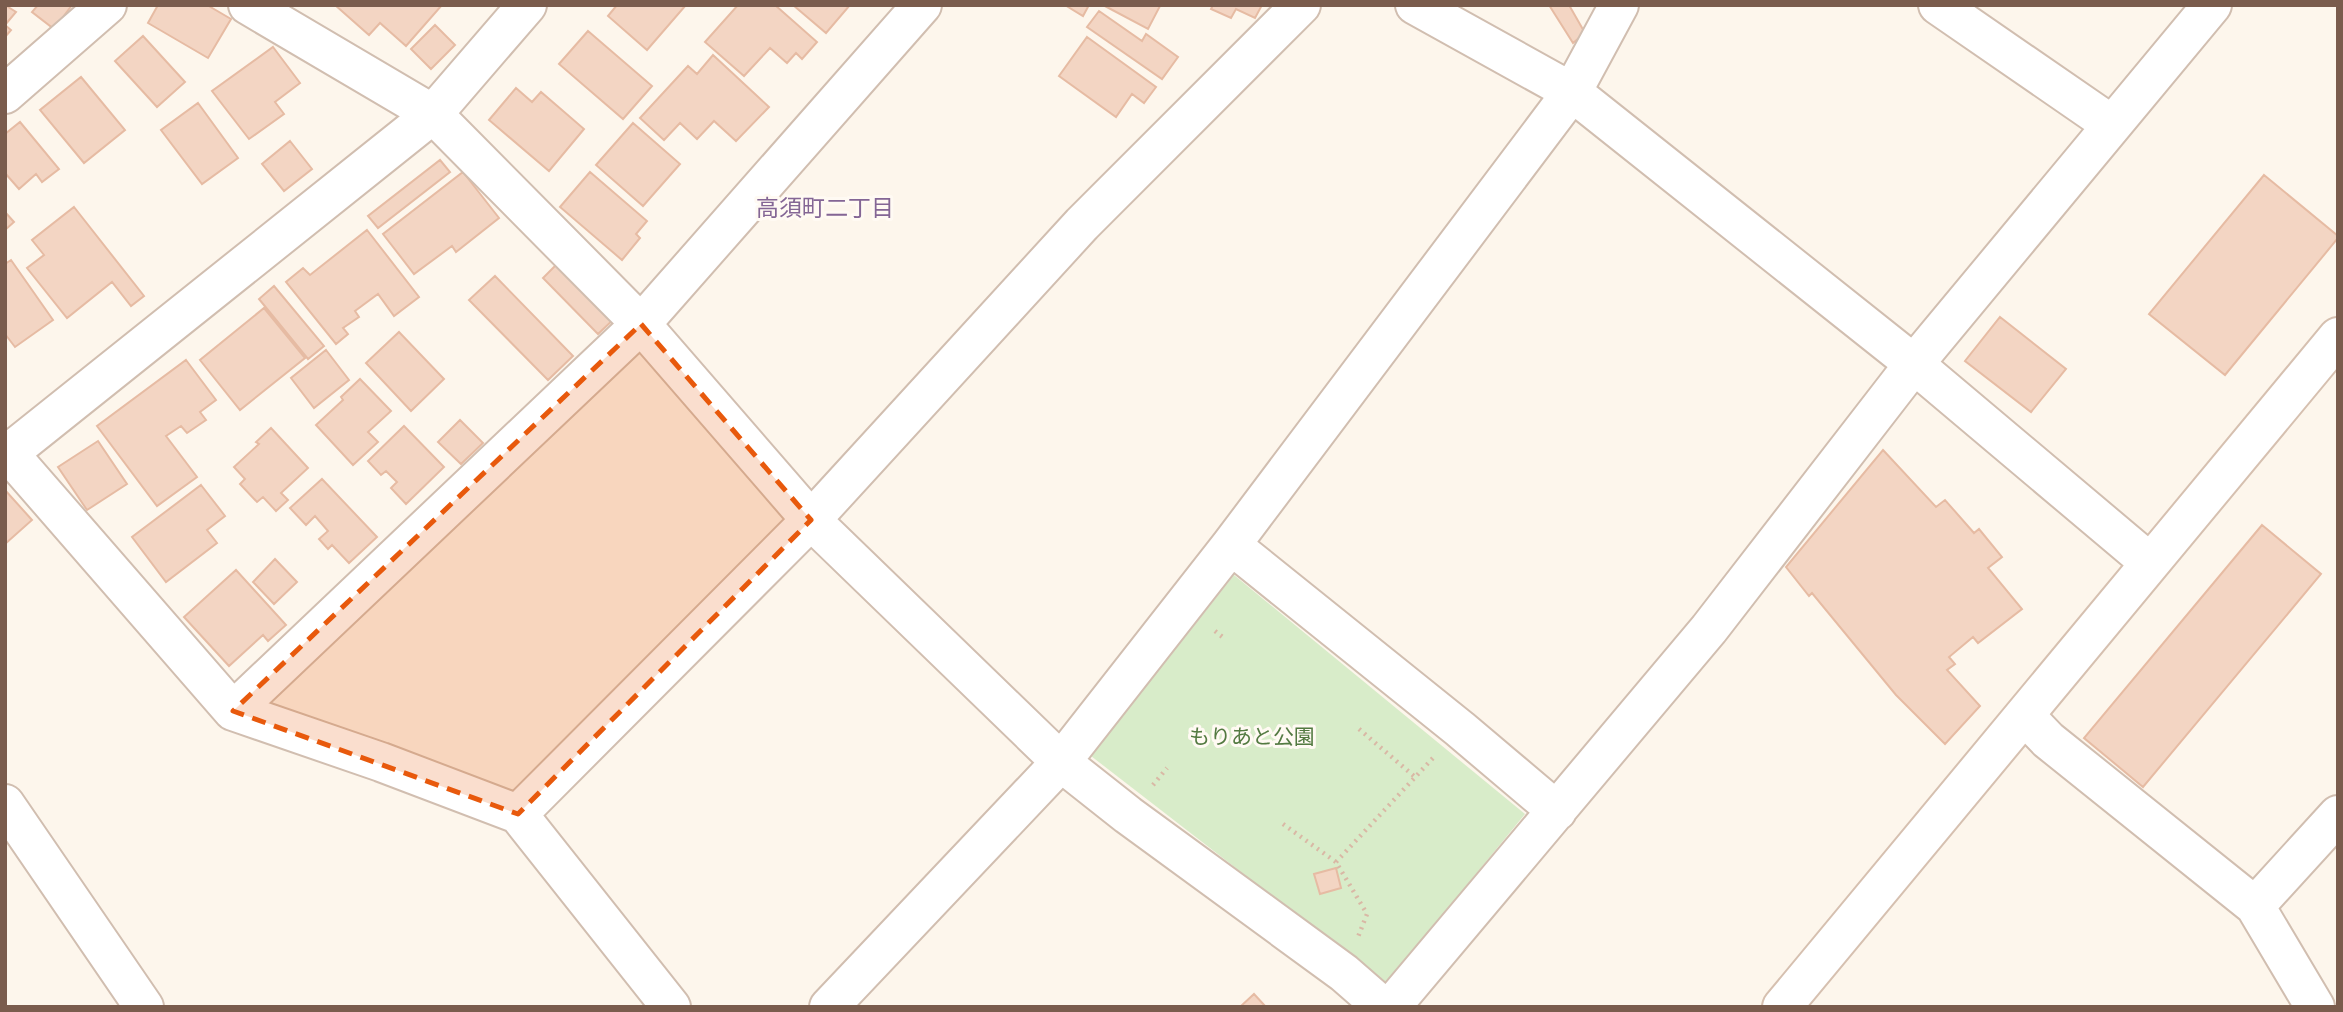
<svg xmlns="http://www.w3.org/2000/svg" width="2343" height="1012" font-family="Overpass,'Noto Sans JP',sans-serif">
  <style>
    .green { fill: #d8ecc9 }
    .building { fill: #f3d5c3; stroke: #e6bba3; stroke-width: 2 }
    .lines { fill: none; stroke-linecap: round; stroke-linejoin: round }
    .street-casing { stroke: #d1beb0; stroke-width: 42 }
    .secondary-casing { stroke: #d6c0b0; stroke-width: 42 }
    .path { stroke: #d9b8a5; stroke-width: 4.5; stroke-dasharray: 2 5; stroke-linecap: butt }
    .street { stroke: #fff; stroke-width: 38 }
    .secondary { stroke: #fff; stroke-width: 38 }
    .marked { fill: #e8590c; fill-opacity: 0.2; stroke: #e8590c; stroke-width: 5; stroke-dasharray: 14 9; stroke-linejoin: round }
    .labels { text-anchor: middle; stroke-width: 6; stroke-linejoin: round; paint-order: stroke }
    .park-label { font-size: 21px; fill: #537a41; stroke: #fffaf3 }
    .neighbourhood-label { font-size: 23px; fill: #846695; stroke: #fffaf3 }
  </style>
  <rect width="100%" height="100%" fill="#fdf6ec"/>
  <path class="green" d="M1234,575L1525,814L1386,984L1091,756Z"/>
  <path class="building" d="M5,5L16,12L5,25L11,30L5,37Z
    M38,5H72L54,29L32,12Z
    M158,5H207L231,19L208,58L148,23Z
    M335,5H442L406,46L380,23L369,35Z
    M617,5H686L647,50L608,16Z
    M738,5H775L817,42L802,59L796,53L787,63L770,48L744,76L705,42Z
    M793,5H850L826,33Z
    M1065,5H1089L1083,16Z
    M1103,5H1159L1160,6L1148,29Z
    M1213,5H1262L1255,18L1236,9L1231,18L1211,9Z
    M1549,5H1569L1585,33L1573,43Z
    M1099,11L1142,41L1146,34L1178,57L1162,79L1087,27Z
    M435,25L455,45L431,69L411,49Z
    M588,31L652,86L623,119L559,64Z
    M143,36L185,82L157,107L115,61Z
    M1087,37L1156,87L1144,103L1132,94L1116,117L1059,76Z
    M273,47L300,83L275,102L284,114L249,139L212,91Z
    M713,55L769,107L736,141L714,121L697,139L680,123L664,140L640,118L688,66L697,74Z
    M81,77L125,130L84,163L40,110Z
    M516,88L532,102L541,92L584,129L549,171L489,120Z
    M198,103L238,158L202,184L161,130Z
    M20,122L59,169L42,182L36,174L19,189L5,173V134Z
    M633,123L680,164L643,206L596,165Z
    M290,141L312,169L284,191L262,164Z
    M440,160L450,172L378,228L368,216Z
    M463,172L499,218L456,252L452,246L414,274L383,234Z
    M590,172L647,221L636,234L640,238L622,260L560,207Z
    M2264,175L2338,236V238L2225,375L2149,314Z
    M74,207L144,296L131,306L112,282L67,318L27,268L44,255L32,240Z
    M5,212L14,222L5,230Z
    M367,230L419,297L394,316L378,294L355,311L359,317L343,328L348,334L336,344L286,282L303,268L310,275Z
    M11,260L53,320L15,347L5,334V264Z
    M561,260L616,317L598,334L543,278Z
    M495,276L573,356L548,380L469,300Z
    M274,286L324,346L308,359L259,299Z
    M264,308L305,358L240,410L200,360Z
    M2000,317L2066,369L2031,412L1965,361Z
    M399,332L444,379L411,411L366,363Z
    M326,350L349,380L314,408L291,378Z
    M186,360L216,400L200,412L206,420L187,433L181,426L166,436L197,477L157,506L97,426Z
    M360,379L391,411L368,432L378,442L353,465L316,425L343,400L341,397Z
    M460,420L483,443L461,464L438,442Z
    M404,426L444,467L406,504L391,488L397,482L386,471L381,475L368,461Z
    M271,428L308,468L281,493L288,500L276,511L263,497L257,502L240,484L245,479L234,467L259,444L256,442Z
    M98,441L127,484L87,510L58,467Z
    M1883,450L1936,507L1945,500L1974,533L1979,529L2002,557L1988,568L2022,609L1978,643L1973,637L1949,657L1955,664L1947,670L1980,706L1945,744L1896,695L1812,593L1809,596L1786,567Z
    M322,479L377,537L349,563L332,545L328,549L319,539L328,531L315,516L306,525L290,508Z
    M201,485L225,516L207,530L217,543L166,582L132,537Z
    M5,490L32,520L5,544Z
    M2262,525L2321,574L2143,787L2084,738Z
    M275,559L297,582L274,604L253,582Z
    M236,570L286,625L268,641L263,635L229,666L184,617Z
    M1336,868L1341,888L1320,894L1314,874Z
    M1254,994L1266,1007H1240Z"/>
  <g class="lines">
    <g class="street-casing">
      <path id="street" d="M248,5L433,114L641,324L811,520L1061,762L1128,815L1344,973L1383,1007
        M1415,5L1572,92L1914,364L2149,562
        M1938,5L2112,125
        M5,94L107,5
        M5,449L233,711L381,762L518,814L671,1007
        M9,453L433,114L527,5
        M1231,545L1460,729L1557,811
        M233,711L641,324L922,5
        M2025,716L2048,740L2255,906L2315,1007
        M5,804L144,1007
        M518,814L811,520L1082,224L1301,5
        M2255,906L2338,815
        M829,1007L1061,762L1231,545L1572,92L1619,5
        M1391,1007L1709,629L1914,364L2212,5"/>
    </g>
    <g class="secondary-casing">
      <path id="secondary" d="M1782,1007L2338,337"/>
    </g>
    <path class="path" d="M1215,631L1225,639
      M1359,729L1415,777
      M1153,785L1167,768
      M1283,824L1336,862L1367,914L1358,937
      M1336,862L1433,758"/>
    <use href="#street" class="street"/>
    <use href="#secondary" class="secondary"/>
  </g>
  <path class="marked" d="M641,324L811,520L518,814L233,711Z"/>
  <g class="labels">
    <g class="park-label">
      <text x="1252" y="744">もりあと公園</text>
    </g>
    <g class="neighbourhood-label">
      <text x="825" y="216">高須町二丁目</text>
    </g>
  </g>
  <rect width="2343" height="1012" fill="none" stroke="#7a5c4d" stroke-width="14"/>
</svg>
